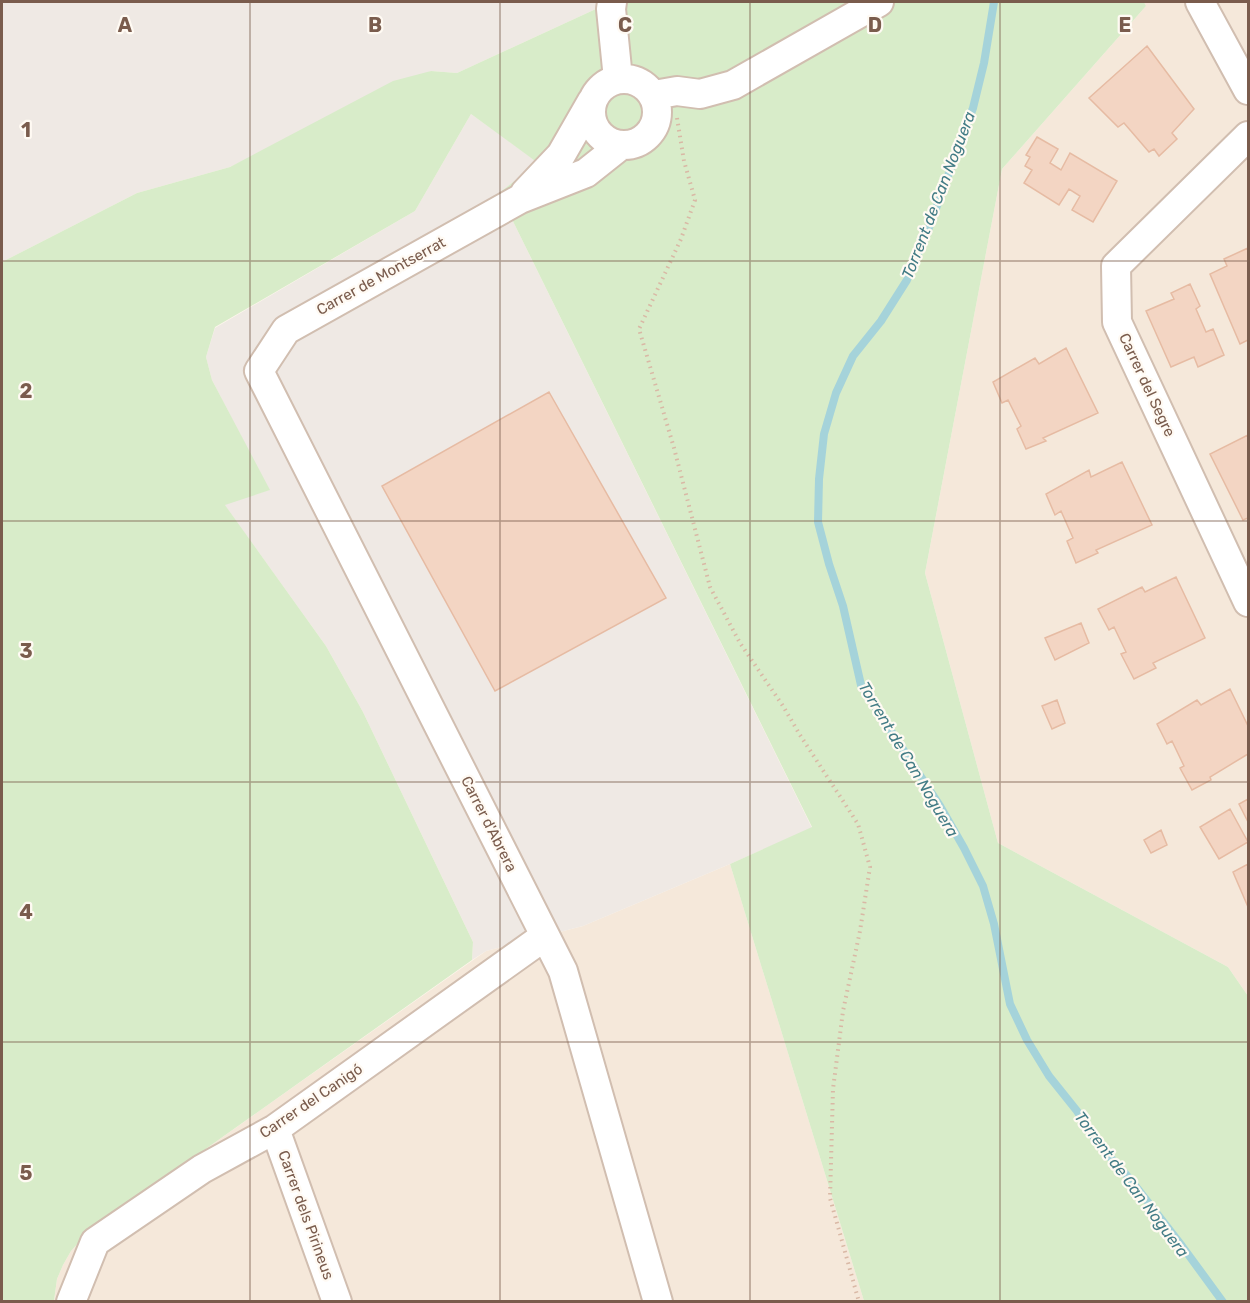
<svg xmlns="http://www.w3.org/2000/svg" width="1250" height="1303" font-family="Rubik,sans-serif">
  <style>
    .residential { fill: #f5e8da }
    .industrial { fill: #efe9e4 }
    .green { fill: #d8ecc9 }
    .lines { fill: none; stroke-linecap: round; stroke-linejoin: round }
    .stream { stroke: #a5d3da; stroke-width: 8 }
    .building { fill: #f3d5c3; stroke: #e6bba3; stroke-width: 1.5 }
    .street-casing { stroke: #d1beb0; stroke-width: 32 }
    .path { stroke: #d9b8a5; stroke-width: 4; stroke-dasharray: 1.5 4.5; stroke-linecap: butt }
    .street { stroke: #fff; stroke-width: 28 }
    .grid { fill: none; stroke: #7a5c4d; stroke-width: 1.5; stroke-opacity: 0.55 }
    .labels { text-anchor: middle; stroke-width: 4.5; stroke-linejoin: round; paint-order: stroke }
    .street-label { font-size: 15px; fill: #7a5c4d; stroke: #fffaf3 }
    .water-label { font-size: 16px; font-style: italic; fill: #437c86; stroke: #fffaf3 }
    .grid-label { font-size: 20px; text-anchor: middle; font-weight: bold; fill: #7a5c4d; stroke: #fffaf3; stroke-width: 4.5; stroke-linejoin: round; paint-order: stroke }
  </style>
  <rect width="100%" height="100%" fill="#fdf6ec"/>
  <path class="residential" d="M1144,2H1248V996L1228,967L998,843L925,573L1002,169L1146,6Z
    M730,864L864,1301L54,1302L57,1279L63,1265L71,1251L90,1230L156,1188L207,1148L486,951L583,926Z"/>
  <path class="industrial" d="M2,2H611L457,73L431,71L230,167L137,193L2,262Z
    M471,114L539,163L499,193L812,828L730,864L583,926L486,951L472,960L473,942L363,712L326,646L224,504L269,490L212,380L206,357L215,328L415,211Z"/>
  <path class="green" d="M611,2H1144L1146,6L1002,169L925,573L998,843L1228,967L1248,996V1301H864L730,864L812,827L499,193L538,163L471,114L415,211L215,327L206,357L212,380L270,490L225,505L326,646L363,712L473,942L472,960L207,1148L156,1188L90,1230L71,1251L63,1265L57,1279L54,1301L2,1302V262L137,193L230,167L393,81L431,71L457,73Z"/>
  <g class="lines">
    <path class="stream" d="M994,2L984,63L973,108L928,230L907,280L881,321L853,356L836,393L824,434L819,479L818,522L829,564L843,606L861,685L940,806L964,848L983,886L994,924L1010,1004L1027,1040L1049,1076L1077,1111L1099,1145L1130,1179L1182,1246L1223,1302"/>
  </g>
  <path class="building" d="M1147,46L1194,109L1172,133L1177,139L1159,156L1154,149L1149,152L1124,123L1118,127L1089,98Z
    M1037,137L1058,149L1050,163L1061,170L1070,153L1117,181L1093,222L1072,210L1080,196L1069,189L1059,205L1024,183L1032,170L1025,166L1030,157L1026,155Z
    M1248,248V340L1240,344L1210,274L1227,266L1224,259Z
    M1190,284L1200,306L1196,309L1206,332L1213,329L1224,355L1198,367L1194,357L1171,367L1146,311L1174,299L1171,293Z
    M1066,348L1098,413L1043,438L1046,441L1026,449L1017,429L1021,426L1008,400L1002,403L993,382L1035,358L1039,364Z
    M549,392L666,598L495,691L382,486Z
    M1248,435V518L1243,520L1210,454Z
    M1122,462L1152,525L1096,550L1098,553L1076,563L1067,541L1073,538L1061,511L1055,515L1046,494L1089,470L1091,477Z
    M1176,577L1205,638L1153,663L1156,668L1134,679L1121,654L1126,652L1114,627L1109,630L1098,609L1142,587L1145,592Z
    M1081,623L1089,643L1055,660L1045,638Z
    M1230,689L1248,726V754L1210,777L1211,780L1192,790L1180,768L1184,766L1172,741L1167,744L1157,724L1197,700L1201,705Z
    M1057,700L1065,723L1052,729L1042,706Z
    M1248,799V822L1239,804Z
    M1230,809L1248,842L1219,859L1200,827Z
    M1161,830L1167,845L1151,853L1144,840Z
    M1248,864V907L1233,872Z"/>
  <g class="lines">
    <g class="street-casing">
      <path id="street" d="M612,2L611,9L618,79
        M1200,2L1248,90
        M591 112a33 33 0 1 1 66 0a33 33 0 1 1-66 0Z
        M654,95L677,91L700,94L733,85L879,2
        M1248,136L1116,266L1117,322L1248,602
        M620,146L586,173L520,199L286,330L259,371L563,971L658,1302
        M525,193L561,155L592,101
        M275,1129L337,1302
        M71,1302L95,1242L202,1169L275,1129L545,936"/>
    </g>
    <path class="path" d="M677,118L684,161L695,200L681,239L639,329L674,448L710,587L740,643L783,706L800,735L858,824L870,867L860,931L843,1011L833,1089L830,1198L859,1302"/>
    <use href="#street" class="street"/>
  </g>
  <path class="grid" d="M250,2V1302M500,2V1302M750,2V1302M1000,2V1302M2,261H1248M2,521H1248M2,782H1248M2,1042H1248"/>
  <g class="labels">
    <g class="street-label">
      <text transform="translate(381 276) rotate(-29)" y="5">Carrer de Montserrat</text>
      <text transform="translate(1147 385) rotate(65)" y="5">Carrer del Segre</text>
      <text transform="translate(489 824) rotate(63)" y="5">Carrer d'Abrera</text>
      <text transform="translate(311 1101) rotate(-34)" y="5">Carrer del Canigó</text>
      <text transform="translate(306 1215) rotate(70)" y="5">Carrer dels Pirineus</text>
    </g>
    <g class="water-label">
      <text transform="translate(938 195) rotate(-69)" y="6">Torrent de Can Noguera</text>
      <text transform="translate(909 759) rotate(59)" y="6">Torrent de Can Noguera</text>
      <text transform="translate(1132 1184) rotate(53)" y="6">Torrent de Can Noguera</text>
    </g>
  </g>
  <g class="grid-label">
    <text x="125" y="32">A</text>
    <text x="375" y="32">B</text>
    <text x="625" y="32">C</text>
    <text x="875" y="32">D</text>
    <text x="1125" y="32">E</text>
    <text x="26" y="137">1</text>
    <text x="26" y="398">2</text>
    <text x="26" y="658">3</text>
    <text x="26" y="919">4</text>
    <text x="26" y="1180">5</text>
  </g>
  <rect width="1250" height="1303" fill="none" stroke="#7a5c4d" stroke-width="6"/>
</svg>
